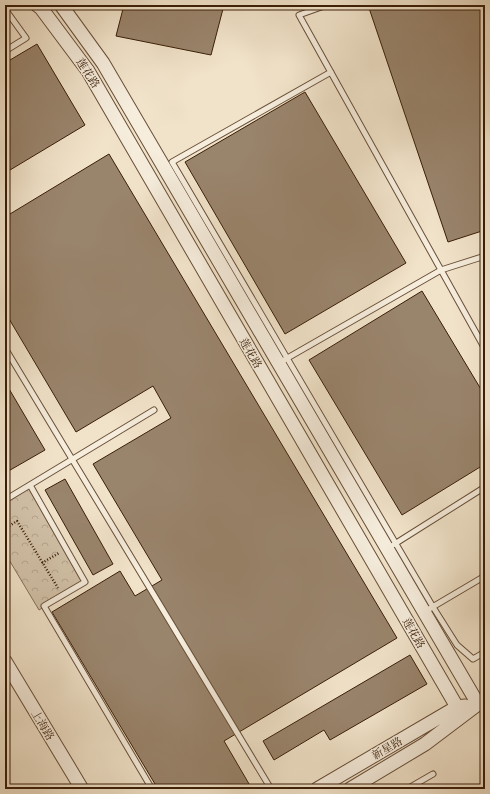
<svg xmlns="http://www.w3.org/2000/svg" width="490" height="794" font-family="'Libre Caslon Text','Noto Serif SC',serif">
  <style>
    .park { fill: url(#park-crowns); stroke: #867058 }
    .building { fill: #99846c; stroke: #3a1e07 }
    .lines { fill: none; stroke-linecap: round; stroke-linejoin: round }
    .service-casing { stroke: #684f38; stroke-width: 7 }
    .tertiary-casing { stroke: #684f38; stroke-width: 15 }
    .path { stroke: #3a1e07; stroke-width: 2.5; stroke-dasharray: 1 2; stroke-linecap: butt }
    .service { stroke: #f6eddd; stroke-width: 5 }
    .tertiary { stroke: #f6eddd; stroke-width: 13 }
    .labels { text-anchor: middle; stroke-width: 3; stroke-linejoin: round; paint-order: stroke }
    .street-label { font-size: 11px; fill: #3a1e07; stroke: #f6eddd }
  </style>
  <defs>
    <pattern id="park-crowns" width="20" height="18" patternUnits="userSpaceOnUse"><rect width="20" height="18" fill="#d2c2a9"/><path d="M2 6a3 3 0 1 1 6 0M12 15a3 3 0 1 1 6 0" fill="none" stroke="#b5a690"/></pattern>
  </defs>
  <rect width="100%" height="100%" fill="#f1e3ca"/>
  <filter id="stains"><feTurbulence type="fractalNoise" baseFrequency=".005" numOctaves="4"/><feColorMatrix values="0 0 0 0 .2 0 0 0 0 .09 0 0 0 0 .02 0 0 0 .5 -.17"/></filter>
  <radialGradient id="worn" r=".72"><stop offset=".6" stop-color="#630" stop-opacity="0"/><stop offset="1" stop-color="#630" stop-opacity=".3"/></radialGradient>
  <path class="park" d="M30,485L85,582L39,610L5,553V500Z"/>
  <path class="building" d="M124,5H224L211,55L116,36Z
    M368,5H485V230L448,242Z
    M37,44L85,125L5,173V63Z
    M305,92L406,263L285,334L185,162Z
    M109,154L397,638L224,741L252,789H158L52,612L120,571L135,596L162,580L93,464L171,418L153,386L76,432L5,312V217Z
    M422,291L485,396V464L402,515L309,360Z
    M5,382L45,450L5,473Z
    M65,479L113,564L93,575L45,490Z
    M410,655L427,684L330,740L324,730L274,760L263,741Z"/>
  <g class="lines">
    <g class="service-casing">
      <path id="service" d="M327,5L299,15L485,349
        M5,9L26,38L5,51
        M331,72L172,162L433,607L457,645L473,659L485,652
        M5,348L271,789
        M284,360L441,270L485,256
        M30,485L85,582L44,606L152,789
        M5,500L154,410
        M393,545L485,487
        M424,612L485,576
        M407,789L433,774"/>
    </g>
    <g class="tertiary-casing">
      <path id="tertiary" d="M37,5L41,8L88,71L457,707
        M61,5L103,63L478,704L425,744L350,789
        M5,661L82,789
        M317,789L457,707L465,706"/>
    </g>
    <path class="path" d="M5,526L6,528L17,521L58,588
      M42,563L59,553"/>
    <use href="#service" class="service"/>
    <use href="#tertiary" class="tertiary"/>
  </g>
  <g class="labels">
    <g class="street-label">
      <text transform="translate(88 73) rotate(57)" y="4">莲花路</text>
      <text transform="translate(251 353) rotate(60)" y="4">莲花路</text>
      <text transform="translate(414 633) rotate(60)" y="4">莲花路</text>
      <text transform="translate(43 725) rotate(59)" y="4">上海路</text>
      <text transform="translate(387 748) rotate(-30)" y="4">新星路</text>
    </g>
  </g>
  <rect width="490" height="794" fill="none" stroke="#f1e3ca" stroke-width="20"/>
  <rect x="6" y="6" width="478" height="782" fill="none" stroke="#3a1e07" stroke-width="2"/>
  <rect x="10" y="10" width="470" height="774" fill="none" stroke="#3a1e07"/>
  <rect width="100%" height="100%" filter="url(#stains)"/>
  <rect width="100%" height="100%" fill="url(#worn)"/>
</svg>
